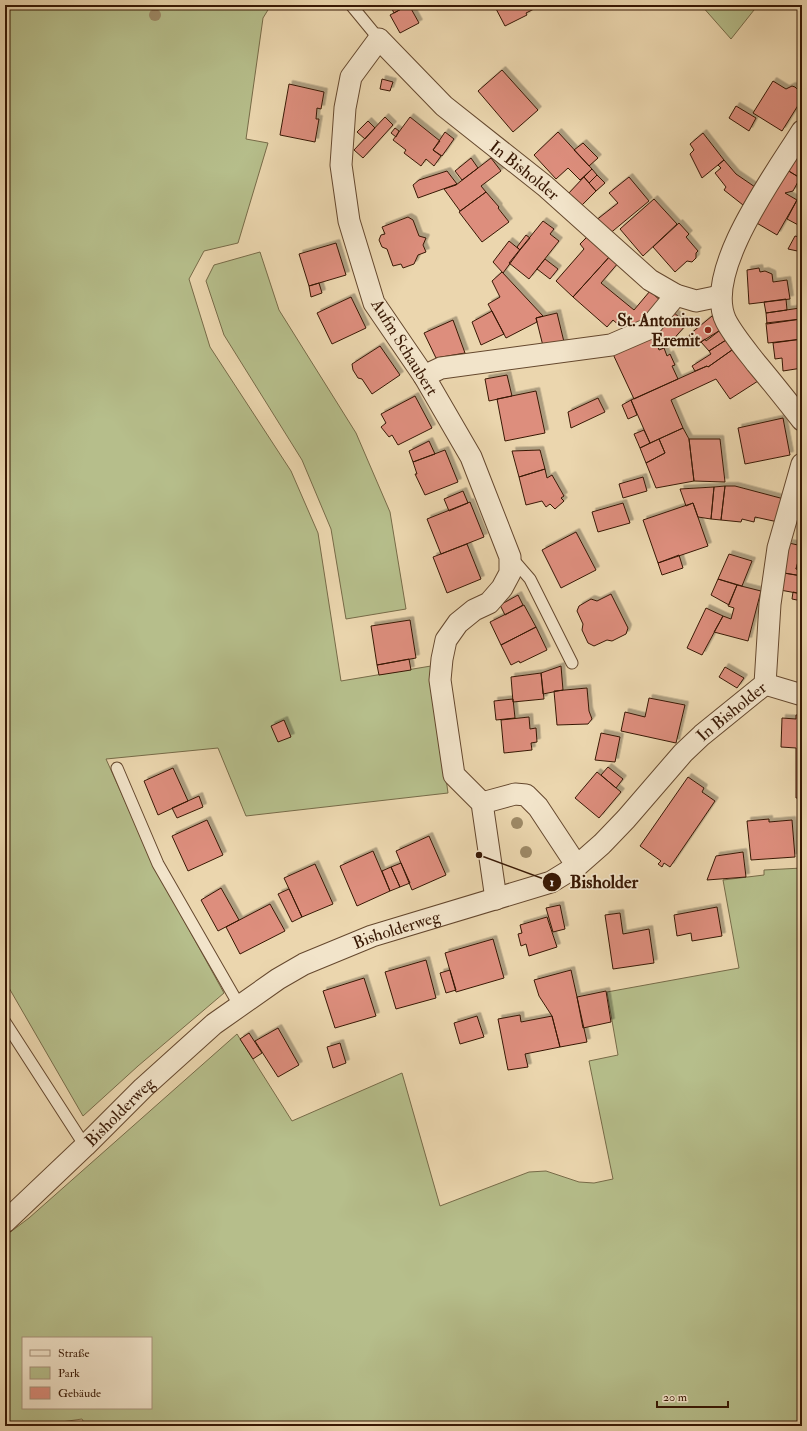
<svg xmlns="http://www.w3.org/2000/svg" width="807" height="1431" font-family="'IM FELL Double Pica',serif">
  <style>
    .green { fill: #b6be8b; stroke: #776b48; fill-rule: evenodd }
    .building { fill: #dd8e7d; stroke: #381804; filter: url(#shadow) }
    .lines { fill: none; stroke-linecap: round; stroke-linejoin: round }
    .service-casing { stroke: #65482e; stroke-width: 13 }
    .minor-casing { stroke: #65482e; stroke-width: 23 }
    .service { stroke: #f2e4ca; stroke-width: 11 }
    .minor { stroke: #f2e4ca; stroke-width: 21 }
    .tree { fill: #9d8966 }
    .poi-dot { fill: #8f2418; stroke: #f2e4ca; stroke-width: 1.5 }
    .labels { text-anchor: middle; stroke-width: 3.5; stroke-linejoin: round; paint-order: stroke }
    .street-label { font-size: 17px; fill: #381804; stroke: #f2e4ca }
    .poi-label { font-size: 17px; font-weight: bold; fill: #381804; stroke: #f2e4ca; text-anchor: end }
    .leader { fill: none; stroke: #381804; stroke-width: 1.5 }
    .callout-dot { fill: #381804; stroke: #f2e4ca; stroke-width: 1.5 }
    .mark-label { font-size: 12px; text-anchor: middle; font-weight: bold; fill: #fff }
    .callout-label { font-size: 18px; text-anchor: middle; font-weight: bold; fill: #381804; stroke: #f2e4ca; stroke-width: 3.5; stroke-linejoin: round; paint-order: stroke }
  </style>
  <defs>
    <filter id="shadow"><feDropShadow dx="3.5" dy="-3.5" stdDeviation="0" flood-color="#0004"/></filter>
  </defs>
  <rect width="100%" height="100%" fill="#ebd6ae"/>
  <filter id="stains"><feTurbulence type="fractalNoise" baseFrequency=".005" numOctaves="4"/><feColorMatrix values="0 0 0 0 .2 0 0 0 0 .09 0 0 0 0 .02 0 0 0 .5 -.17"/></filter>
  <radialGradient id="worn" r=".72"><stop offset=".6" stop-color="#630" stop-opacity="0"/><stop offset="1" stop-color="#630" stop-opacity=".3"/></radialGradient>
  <path class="green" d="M5,5H271L263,18L246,139L268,143L238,243L204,251L189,279L210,347L291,471L318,533L341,681L431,666L448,793L246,816L218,748L106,759L155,868L224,993L138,1066L83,1116L5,981Z
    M701,5H758L731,39Z
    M260,252L279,310L356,433L390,512L406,609L346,619L331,529L302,460L224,335L206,281L214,265Z
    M802,868V1426H86L82,1419L34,1426H5V1236L29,1218L237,1034L292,1121L402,1073L440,1206L529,1172L546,1171L579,1182L594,1183L613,1179L589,1061L618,1055L607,992L739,968L723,880L764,875V870ZM23,1338H151V1408H23Z"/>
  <path class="building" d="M390,5H408L394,13Z
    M409,5L419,23L400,33L390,15Z
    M494,5H536L538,7L526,13L527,15L505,26Z
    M502,70L538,110L513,132L478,91Z
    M382,79L393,82L390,91L380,89Z
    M773,81L786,89L792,86L795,87L799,91V97L802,99L782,131L753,113Z
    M289,84L324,92L321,109L317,108L316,119H319L315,142L280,135Z
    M736,106L756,118L749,131L729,118Z
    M385,117L393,125L363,158L354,150Z
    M410,117L440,141L433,150L441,156L434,166L426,159L421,166L404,153L406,150L393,140Z
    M368,121L375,128L365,139L357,132Z
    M395,128L399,131L396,137L391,133Z
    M445,132L454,139L442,156L433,150Z
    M558,132L592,169L580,180L568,168L556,179L534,155Z
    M703,133L724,160L702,178L690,154L694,150L690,144Z
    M583,143L598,158L589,166L574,150Z
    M802,146V179L787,170Z
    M471,158L478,168L462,180L455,171Z
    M491,158L501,171L481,186L486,192L460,211L444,189L456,185Z
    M724,160L736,174L755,187L743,205L724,190L726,187L715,173L721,168L718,165Z
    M592,169L597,175L589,183L584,177Z
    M787,170L800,178L793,191L785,193L797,200L777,235L755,222Z
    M447,171L457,184L418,198L413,185L419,180Z
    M597,175L605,183L596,191L589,183Z
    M584,177L596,191L580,207L567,195Z
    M629,177L649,201L608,235L595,221L618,203L609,193Z
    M486,192L499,207L498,208L509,222L482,242L459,212Z
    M654,199L677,224L643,256L620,229Z
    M797,200L802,203V227L787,219Z
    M408,217L413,220L419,236L426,238L423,245L426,252L418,255L414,264L403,268L401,264L393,266L387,249L382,247L379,240L381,235L385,234L382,227Z
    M543,221L554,229L550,234L559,241L529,279L509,263Z
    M679,223L689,234L686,237L698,251L696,253V258L692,262L687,261L675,272L653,247Z
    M590,234L611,255L573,297L556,281L584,249L580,244Z
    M526,235L530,238L520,250L517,247Z
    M795,236L802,238V252L788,249Z
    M509,241L520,250L503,273L493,262Z
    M336,243L346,275L309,286L299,254Z
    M611,255L619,262L601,283L634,310L650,291L664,304L628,333L613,320L607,327L573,297Z
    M545,259L558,269L550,279L537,269Z
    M799,267L802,268V283H798Z
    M759,268L760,272L765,271L772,274L773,282L787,280L790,299L749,304L747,270Z
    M502,272L543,316L536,318L537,322L506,338L488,304L500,297L492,281Z
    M319,283L322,293L311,297L309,286Z
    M351,297L366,328L332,344L317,313Z
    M786,299L787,310L766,313L764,302Z
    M800,308L801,319L767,324L766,313Z
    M492,311L504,334L481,345L472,322Z
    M672,311L687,324L669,344L667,342L657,346L653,333Z
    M557,313L565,346L544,350L536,318Z
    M712,316L722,329L696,345L689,335Z
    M801,319L802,339L768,343L766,323Z
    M453,320L465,353L436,358L424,333Z
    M719,331L726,340L709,351L701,342L705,339L706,341Z
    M653,333L659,350L664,348L667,356L670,354L675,365L672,366L678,379L634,399L612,352Z
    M802,339V368L783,371L782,358L775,359L773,343Z
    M726,340L732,350L708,367L707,366L695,371L692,366L711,354L709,351Z
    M380,346L400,375L372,394L362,379L358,378L353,370L352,364Z
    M732,350L758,381L730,399L716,379L671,400L683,428L650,443L631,400L707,366L708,367Z
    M507,375L512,396L489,401L485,379Z
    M536,391L545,433L505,441L497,399Z
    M415,396L432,428L398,445L392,435L389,437L381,427L386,423L381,414Z
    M598,398L605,412L571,428L568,412Z
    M631,400L637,415L628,419L622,405Z
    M783,418L790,455L745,464L738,428Z
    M683,428L689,439L694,481L656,488L646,463L665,453L659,439Z
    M644,430L650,443L640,448L634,434Z
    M659,439L665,453L646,463L640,448Z
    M689,439H720L725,482L694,481Z
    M429,441L435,454L413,462L409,451Z
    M445,450L458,482L425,495L415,474H417L413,462Z
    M540,450L545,469L519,477L512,451Z
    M545,469L547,478L552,475L564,496L561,498L564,501L555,509L550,504L546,507L542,501L526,505L519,477Z
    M643,477L647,491L623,498L619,484Z
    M725,486H735L784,499L778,522L755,517L754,522L742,519L741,522L721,520Z
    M725,486L721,520L711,519L714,487Z
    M714,487L711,519L698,517L693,503L686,506L680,489Z
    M463,491L468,503L449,511L444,499Z
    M470,502L484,537L441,554L427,519Z
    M623,503L630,523L598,532L592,512Z
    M693,503L708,546L658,563L643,520Z
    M576,532L596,570L561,588L542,550Z
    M789,543L802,546L796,569L802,570V576L784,573Z
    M467,544L481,579L447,593L433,557Z
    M729,554L752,561L742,586L718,579Z
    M679,555L683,568L662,575L658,563Z
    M800,555L802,556V570L796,569Z
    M784,573L802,576V594L780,590Z
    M718,579L737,585L729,605L711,595Z
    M737,585L761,591L748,641L714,632L723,616L731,619L734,608L728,606Z
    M793,592L802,594V601L792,599Z
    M611,594L628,628L626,634L612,641L607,640L594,646L588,643L582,630L583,624L577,611L579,606L591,599L597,601Z
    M518,595L523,605L505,615L500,605Z
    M524,605L536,627L501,645L490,622Z
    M706,608L723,616L702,655L687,648Z
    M410,620L416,658L377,665L371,626Z
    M536,627L547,650L520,663L519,661L511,665L501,645Z
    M409,659L411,670L379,675L377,665Z
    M561,666L563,690L543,694L541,673Z
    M725,667L744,678L737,688L719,677Z
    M541,673L544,699L513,702L511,677Z
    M587,688L589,711L592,719L588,724L557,725L554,691Z
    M649,698L685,705L676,743L621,731L625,712L645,717Z
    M513,699L515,718L496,720L494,701Z
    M796,715H802V798H796V748L781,747L782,718L796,719Z
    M529,717L530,729L536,728L537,742L531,743L532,750L504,753L501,720Z
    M284,720L291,737L278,742L271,726Z
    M601,733L620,737L615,762L595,760Z
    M608,767L623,779L616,788L601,775Z
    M173,768L188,801L158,815L144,781Z
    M597,772L621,792L599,818L575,798Z
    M688,777L704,788L702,792L715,801L670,867L664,863L662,867L658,864L661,861L640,846Z
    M199,796L203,807L177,818L172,808Z
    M769,819V822L792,820L795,857L751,860L747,821Z
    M207,820L223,855L188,871L172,836Z
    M429,836L446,875L412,890L396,851Z
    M373,851L390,891L357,906L340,866Z
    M743,852L746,877L707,880L716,856Z
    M401,863L410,883L400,887L391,867Z
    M315,864L333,904L302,917L284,878Z
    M391,867L400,887L390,891L382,871Z
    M221,888L239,920L218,931L201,900Z
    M289,889L302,917L292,922L278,894Z
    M270,904L285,931L240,954L226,927Z
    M560,905L565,929L553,932L546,908Z
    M717,907L722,936L692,941L691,933L677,936L674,915Z
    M620,913L623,934L649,929L654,963L613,969L605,915Z
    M547,917L557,947L529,956L526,944L521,946L518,934L522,933L520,925Z
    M493,939L504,978L456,992L445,953Z
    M426,960L436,998L396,1009L385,972Z
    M450,970L456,990L446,993L440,973Z
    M571,970L587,1042L560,1047L552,1016L539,996L534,980Z
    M364,978L376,1016L335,1028L323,991Z
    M606,991L611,1022L583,1028L577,997Z
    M520,1015L521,1022L552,1016L560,1047L525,1054L528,1067L508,1070L498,1019Z
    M477,1016L484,1037L460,1044L454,1023Z
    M278,1028L299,1065L278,1077L255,1041Z
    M249,1033L262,1053L253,1059L240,1039Z
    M340,1043L346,1063L333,1068L327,1047Z"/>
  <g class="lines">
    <g class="service-casing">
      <path id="service" d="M351,5L379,39
        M511,557L530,579L572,663
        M117,768L158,864L239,1005
        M5,1022L85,1146"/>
    </g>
    <g class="minor-casing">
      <g id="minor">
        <path d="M802,131C776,173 702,272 726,321C734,336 746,350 756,363C772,382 787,401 802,420"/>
        <path d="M424,376L441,368L611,345L648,329L676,295"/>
        <path d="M765,684L802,695"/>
        <path id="s1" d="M577,866L602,844L626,819L683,753L702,735L765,684L770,604L778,548L802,464"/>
        <path id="s2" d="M496,899L482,803L454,775L440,680L442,659L446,640L458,623L474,610L489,603L502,588L510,573V557L471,457L424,376L374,303L349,221L341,165L345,108L351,77L379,39L444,106L545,186L650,280L676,295L696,301L720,296"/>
        <path id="s3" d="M5,1222L85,1146L143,1088L214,1024L278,979L304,964L372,936L551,882L577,866L538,807L526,795L515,794L482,803"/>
      </g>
    </g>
    <use href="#service" class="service"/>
    <use href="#minor" class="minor"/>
  </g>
  <g class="tree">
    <circle cx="155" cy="15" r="6"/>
    <circle cx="517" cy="823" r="6"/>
    <circle cx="526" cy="852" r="6"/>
  </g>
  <circle class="poi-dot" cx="708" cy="330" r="4"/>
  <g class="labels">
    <g class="street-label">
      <text dy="6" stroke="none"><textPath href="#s2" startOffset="1148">In Bisholder</textPath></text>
      <text transform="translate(405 347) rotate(58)" y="6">Aufm Schaubert</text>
      <text dy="6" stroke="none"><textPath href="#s1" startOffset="219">In Bisholder</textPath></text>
      <text dy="6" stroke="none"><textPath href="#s3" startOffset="495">Bisholderweg</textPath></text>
      <text dy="6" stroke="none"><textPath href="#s3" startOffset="159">Bisholderweg</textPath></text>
    </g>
    <g class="poi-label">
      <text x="700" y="326">St. Antonius<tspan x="700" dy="20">Eremit</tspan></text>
    </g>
  </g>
  <path class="leader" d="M479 855L552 882"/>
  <g class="callout-dot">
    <circle cx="479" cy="855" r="4"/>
    <circle cx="552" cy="882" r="10"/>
  </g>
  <g class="mark-label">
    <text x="552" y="886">1</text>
  </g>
  <g class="callout-label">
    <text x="604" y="888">Bisholder</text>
  </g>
  <rect width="807" height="1431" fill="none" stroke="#ebd6ae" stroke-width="20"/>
  <rect x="6" y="6" width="795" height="1419" fill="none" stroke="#381804" stroke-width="2"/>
  <rect x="10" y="10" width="787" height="1411" fill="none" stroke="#381804"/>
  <rect x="22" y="1337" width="130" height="72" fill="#f2e4ca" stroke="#a8927b"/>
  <rect x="30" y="1350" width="20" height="6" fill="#f2e4ca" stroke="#a8927b"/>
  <text x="58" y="1357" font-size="12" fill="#381804">Straße</text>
  <rect x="30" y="1367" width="20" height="12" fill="#b6be8b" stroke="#a8927b"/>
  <text x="58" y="1377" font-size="12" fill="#381804">Park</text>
  <rect x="30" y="1387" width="20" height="12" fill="#dd8e7d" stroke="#a8927b"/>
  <text x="58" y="1397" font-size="12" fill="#381804">Gebäude</text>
  <path d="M657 1401v6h71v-6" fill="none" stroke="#381804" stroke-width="2"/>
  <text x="663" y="1401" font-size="12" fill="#381804" stroke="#f2e4ca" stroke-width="3" paint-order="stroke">20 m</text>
  <rect width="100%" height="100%" filter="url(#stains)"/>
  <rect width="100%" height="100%" fill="url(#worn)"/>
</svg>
